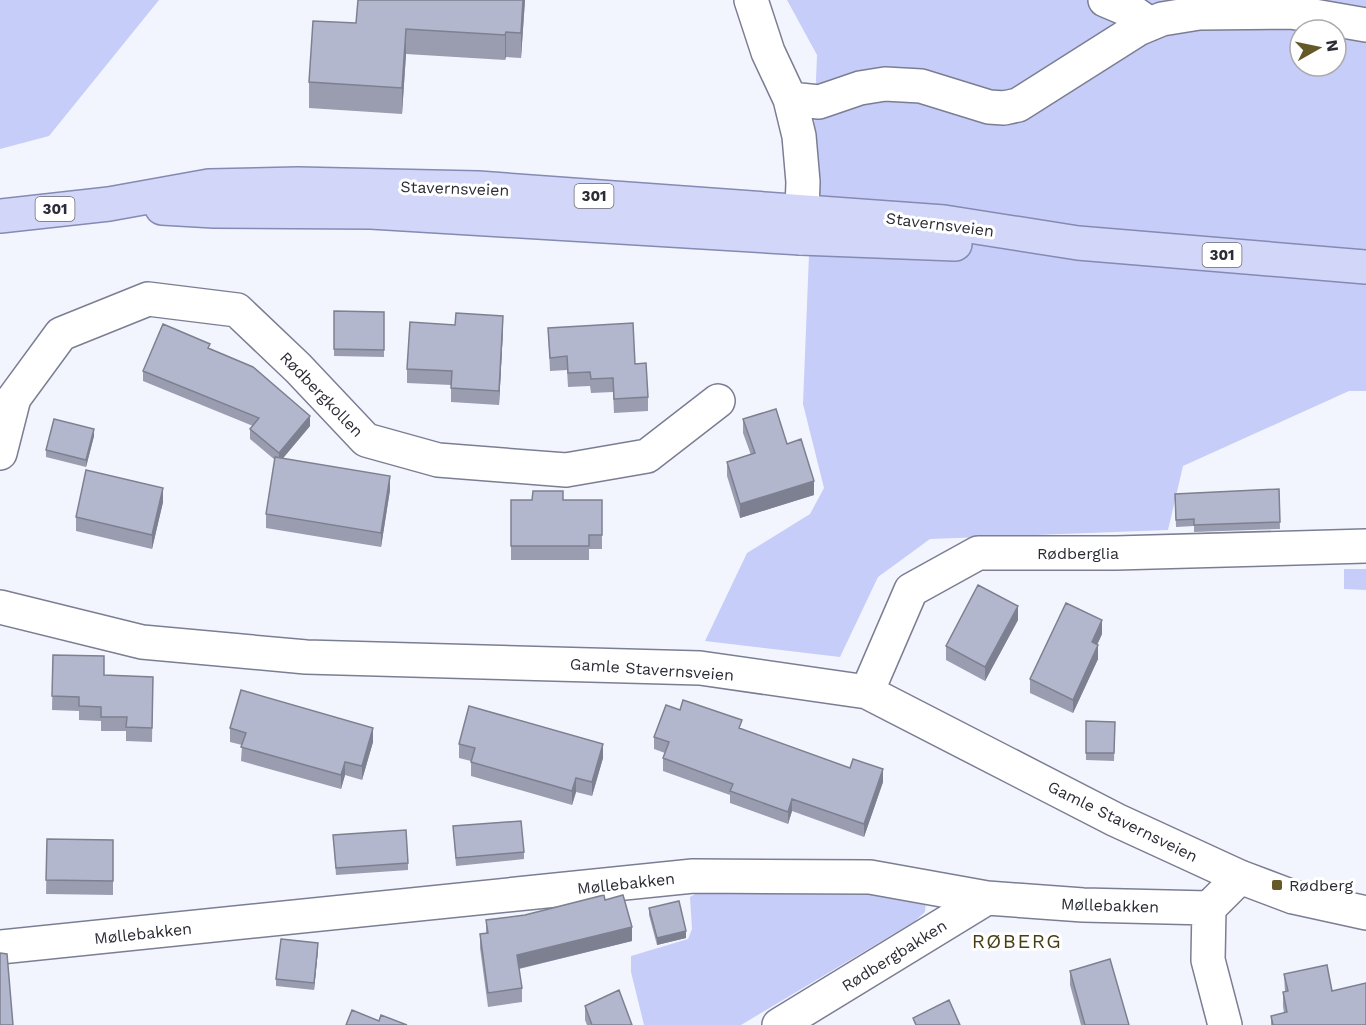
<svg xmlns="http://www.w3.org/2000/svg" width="1366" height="1025" font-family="'Work Sans',sans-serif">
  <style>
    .green { fill: #c6cdf8; fill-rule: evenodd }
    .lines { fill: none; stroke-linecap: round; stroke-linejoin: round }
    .minor-casing { stroke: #7b7e93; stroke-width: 36 }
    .major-casing { stroke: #848ab2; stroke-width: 36 }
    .minor { stroke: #fff; stroke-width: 33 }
    .major { stroke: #d2d7f9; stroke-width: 33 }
    .wall { fill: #9a9db0 }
    .shaded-wall { fill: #7d8090 }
    .building { fill: #b3b7cd; stroke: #7d8090; stroke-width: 1.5 }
    .poi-dot { fill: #655a27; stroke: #fff; stroke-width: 2 }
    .labels { text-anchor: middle; stroke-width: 6; stroke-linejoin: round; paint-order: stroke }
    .shield { fill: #fff; stroke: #6b6b72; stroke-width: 1.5 }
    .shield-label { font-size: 15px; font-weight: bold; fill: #2b2c35 }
    .street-label { font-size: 16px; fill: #2b2c35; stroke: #fff }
    .poi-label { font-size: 16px; fill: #2b2c35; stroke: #fff; text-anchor: start }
    .quarter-label { font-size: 20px; letter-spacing: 1.5px; fill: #473e15; stroke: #fff }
  </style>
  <rect width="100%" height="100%" fill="#f3f5fe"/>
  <path class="green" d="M0,0H159L49,136L0,149Z
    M787,0H1366V391H1349L1183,466L1168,530L930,539L878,577L840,657L705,641L747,553L810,514L824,488L803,404L817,55ZM1300,30H1336V66H1300Z
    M1344,569H1366V590L1344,589Z
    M855,887L926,899L925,912L915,921L741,1025H644L631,972V956L688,939L692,929L690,897L697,893L748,889Z"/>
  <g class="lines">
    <g class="minor-casing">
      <path id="minor" d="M751,0L768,52L790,99L799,136L803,182L801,238
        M1105,0L1131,11L1150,24
        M790,99L819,102L860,88L885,84L921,86L989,107L1004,108L1018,105L1138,29L1162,19L1199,13L1291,12L1366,25
        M0,453L14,398L61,334L148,299L237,310L298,368L366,440L438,460L566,470L647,456L718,401
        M0,607L142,642L306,657L700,668L867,692L1116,820L1240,877L1293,897L1366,913
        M867,692L911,590L978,553H1116L1366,546
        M1209,908L1208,960L1225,1025
        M0,947L693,876L870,877L987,898L1083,905L1209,908L1240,877
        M779,1025L987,898"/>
    </g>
    <g class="major-casing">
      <path id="major" d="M162,208L214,211L371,212L801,238L955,244
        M0,216L109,204L209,186L298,184L478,188L944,222L1078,243L1366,267"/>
    </g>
    <use href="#minor" class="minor"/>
    <use href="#major" class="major"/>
  </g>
  <path class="wall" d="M525,0L521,58L506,57L505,60L406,54L402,114L309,108V82L356,23Z
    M334,311L384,312V357L334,356Z
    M548,328L635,364L648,397V411L614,413L613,392L591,393L590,386L568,387L567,370L550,371Z
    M503,330L499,405L451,402V385L407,383V369Z
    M210,349L310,426L283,458L390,490L381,547L266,528V514L275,460L250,439V429L253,426L143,381V371Z
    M743,419L787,444L814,495L740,518L727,476V462L751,455L743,433Z
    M94,436L86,467L46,457V450Z
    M1279,489L1280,529L1194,532V526L1176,527L1175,494Z
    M511,500H602V549H589V560H511Z
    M163,502L152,549L76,531V517Z
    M1018,620L985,681L946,660V646Z
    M1102,634L1097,645L1098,659L1073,713L1030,693V679Z
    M53,655L104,675L153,677L152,742L126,741V731H101V721L79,720V711L52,710Z
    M680,710L742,729L883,782L864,837L792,811L788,824L730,803V795L663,771V758L665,753L654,749V737Z
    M1115,722L1114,761L1086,760V753Z
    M230,728L373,742L362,780L345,775L341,789L241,761L242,745L230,742Z
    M459,744L603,758L592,796L576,792L572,805L471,776V761L459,758Z
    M453,826L524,852V859L456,866Z
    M333,835L408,863V870L336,875Z
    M47,839L113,840V895L46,894Z
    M605,900L632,941L519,969L522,988V1002L488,1007L480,948V934H486V920L525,915Z
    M649,908L686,938L657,945L649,915Z
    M318,950L314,990L276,986V979Z
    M1070,971L1129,1025H1081L1070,985Z
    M1284,974L1332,991L1366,1025H1271V1016L1284,1013L1283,1006V992H1285Z
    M585,1006L632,1025H587L585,1020Z"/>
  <path class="shaded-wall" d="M523,0H525L521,58V33Z
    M406,29V54L402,114V88Z
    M506,32V57L505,60V35Z
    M503,316V330L499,405V391Z
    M310,416V426L279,463V453Z
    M94,429V436L86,467V460Z
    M390,476V490L381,547V533Z
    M814,481V495L740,518V504Z
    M163,488V502L152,549V535Z
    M1018,606V620L985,681V667Z
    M1102,620V634L1092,656V642Z
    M1098,645V659L1073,713V700Z
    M373,728V742L362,780V766Z
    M603,744V758L592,796V782Z
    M345,762V775L341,789V775Z
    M883,769V782L864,837V824Z
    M576,778V792L572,805V791Z
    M792,799V811L788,824V812Z
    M632,927V941L517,969V955Z
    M686,931V938L657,945V938Z
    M318,943V950L314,990V983Z"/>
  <path class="building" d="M358,0H523L521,33L506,32L505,35L406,29L402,88L309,82L313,21L356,23Z
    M334,311L384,312V350L334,349Z
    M456,313L503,316L499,391L451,388L452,371L407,369L410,322L455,325Z
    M633,323L635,364L646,363L648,397L614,399L613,378L591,379L590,372L568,373L567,356L550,358L548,328Z
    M163,324L210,344L208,348L253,367L310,416L279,453L250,429L259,418L143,371Z
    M776,409L787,444L801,439L814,481L740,504L727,462L755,453L743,419Z
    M54,419L94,429L86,460L46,450Z
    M275,457L390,476L381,533L266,514Z
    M86,470L163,488L152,535L76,517Z
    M1279,489L1280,522L1194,525V519L1176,520L1175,494Z
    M533,491H563V500H602V535H589V546H511V500H532Z
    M978,585L1018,606L985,667L946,646Z
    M1066,603L1102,620L1092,642L1098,645L1073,700L1030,679Z
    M53,655L104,656V675L153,677L152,728L126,727L127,717H101V707L79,706V697L52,696Z
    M241,690L373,728L362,766L345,762L341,775L241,747L246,733L230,728Z
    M683,700L742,720L739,728L850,768L853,759L883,769L864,824L792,799L788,812L730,791L733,784L663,758L669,742L654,737L666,705L680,710Z
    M469,706L603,744L592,782L576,778L572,791L471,762L475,748L459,744Z
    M1086,721L1115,722L1114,753H1086Z
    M521,821L524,852L456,858L453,826Z
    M406,830L408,863L336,868L333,835Z
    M47,839L113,840V881L46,880Z
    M604,895L605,900L623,895L632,927L517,955L522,988L488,993L480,934L488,933L486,920L525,915Z
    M679,901L686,931L657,938L649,908Z
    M281,939L318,943L314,983L276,979Z
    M0,953L7,954L13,1025H0Z
    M1110,959L1129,1025H1085L1070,971Z
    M1327,965L1332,991L1366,983V1025H1273L1271,1016L1287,1012L1283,992L1288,991L1284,974Z
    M619,990L632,1025H592L585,1006Z
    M949,1000L960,1025H916L913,1018Z
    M352,1010L379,1021L381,1015L407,1025H346Z"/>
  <rect class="poi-dot" x="1271" y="879" width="12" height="12" rx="3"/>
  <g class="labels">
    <g class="shield">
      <rect x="574.5" y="184" width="39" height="24" rx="4.5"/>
      <rect x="35.5" y="197" width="39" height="24" rx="4.5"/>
      <rect x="1202.5" y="243" width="39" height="24" rx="4.5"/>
    </g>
    <g class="shield-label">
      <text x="594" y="201">301</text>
      <text x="55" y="214">301</text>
      <text x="1222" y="260">301</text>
    </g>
    <g class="street-label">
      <text transform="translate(455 188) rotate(2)" y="6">Stavernsveien</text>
      <text transform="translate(940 224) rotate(7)" y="6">Stavernsveien</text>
      <text transform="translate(322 394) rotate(46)" y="6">Rødbergkollen</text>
      <text x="1078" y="559">Rødberglia</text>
      <text transform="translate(652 669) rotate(4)" y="6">Gamle Stavernsveien</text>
      <text transform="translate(1123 821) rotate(26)" y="6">Gamle Stavernsveien</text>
      <text transform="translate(626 883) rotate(-6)" y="6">Møllebakken</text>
      <text transform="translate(1110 905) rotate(2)" y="6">Møllebakken</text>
      <text transform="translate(143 933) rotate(-6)" y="6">Møllebakken</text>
      <text transform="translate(894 955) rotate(-32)" y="6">Rødbergbakken</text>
    </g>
    <g class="poi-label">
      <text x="1289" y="891">Rødberg</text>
    </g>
    <g class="quarter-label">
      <text x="1017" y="948">RØBERG</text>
    </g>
  </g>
  <g transform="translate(1318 48) rotate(81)"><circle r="28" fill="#ffffff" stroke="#aaabae" stroke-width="1.5"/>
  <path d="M0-4.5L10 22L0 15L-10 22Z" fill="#655a27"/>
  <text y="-9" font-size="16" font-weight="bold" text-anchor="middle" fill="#2b2c35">N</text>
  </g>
</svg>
